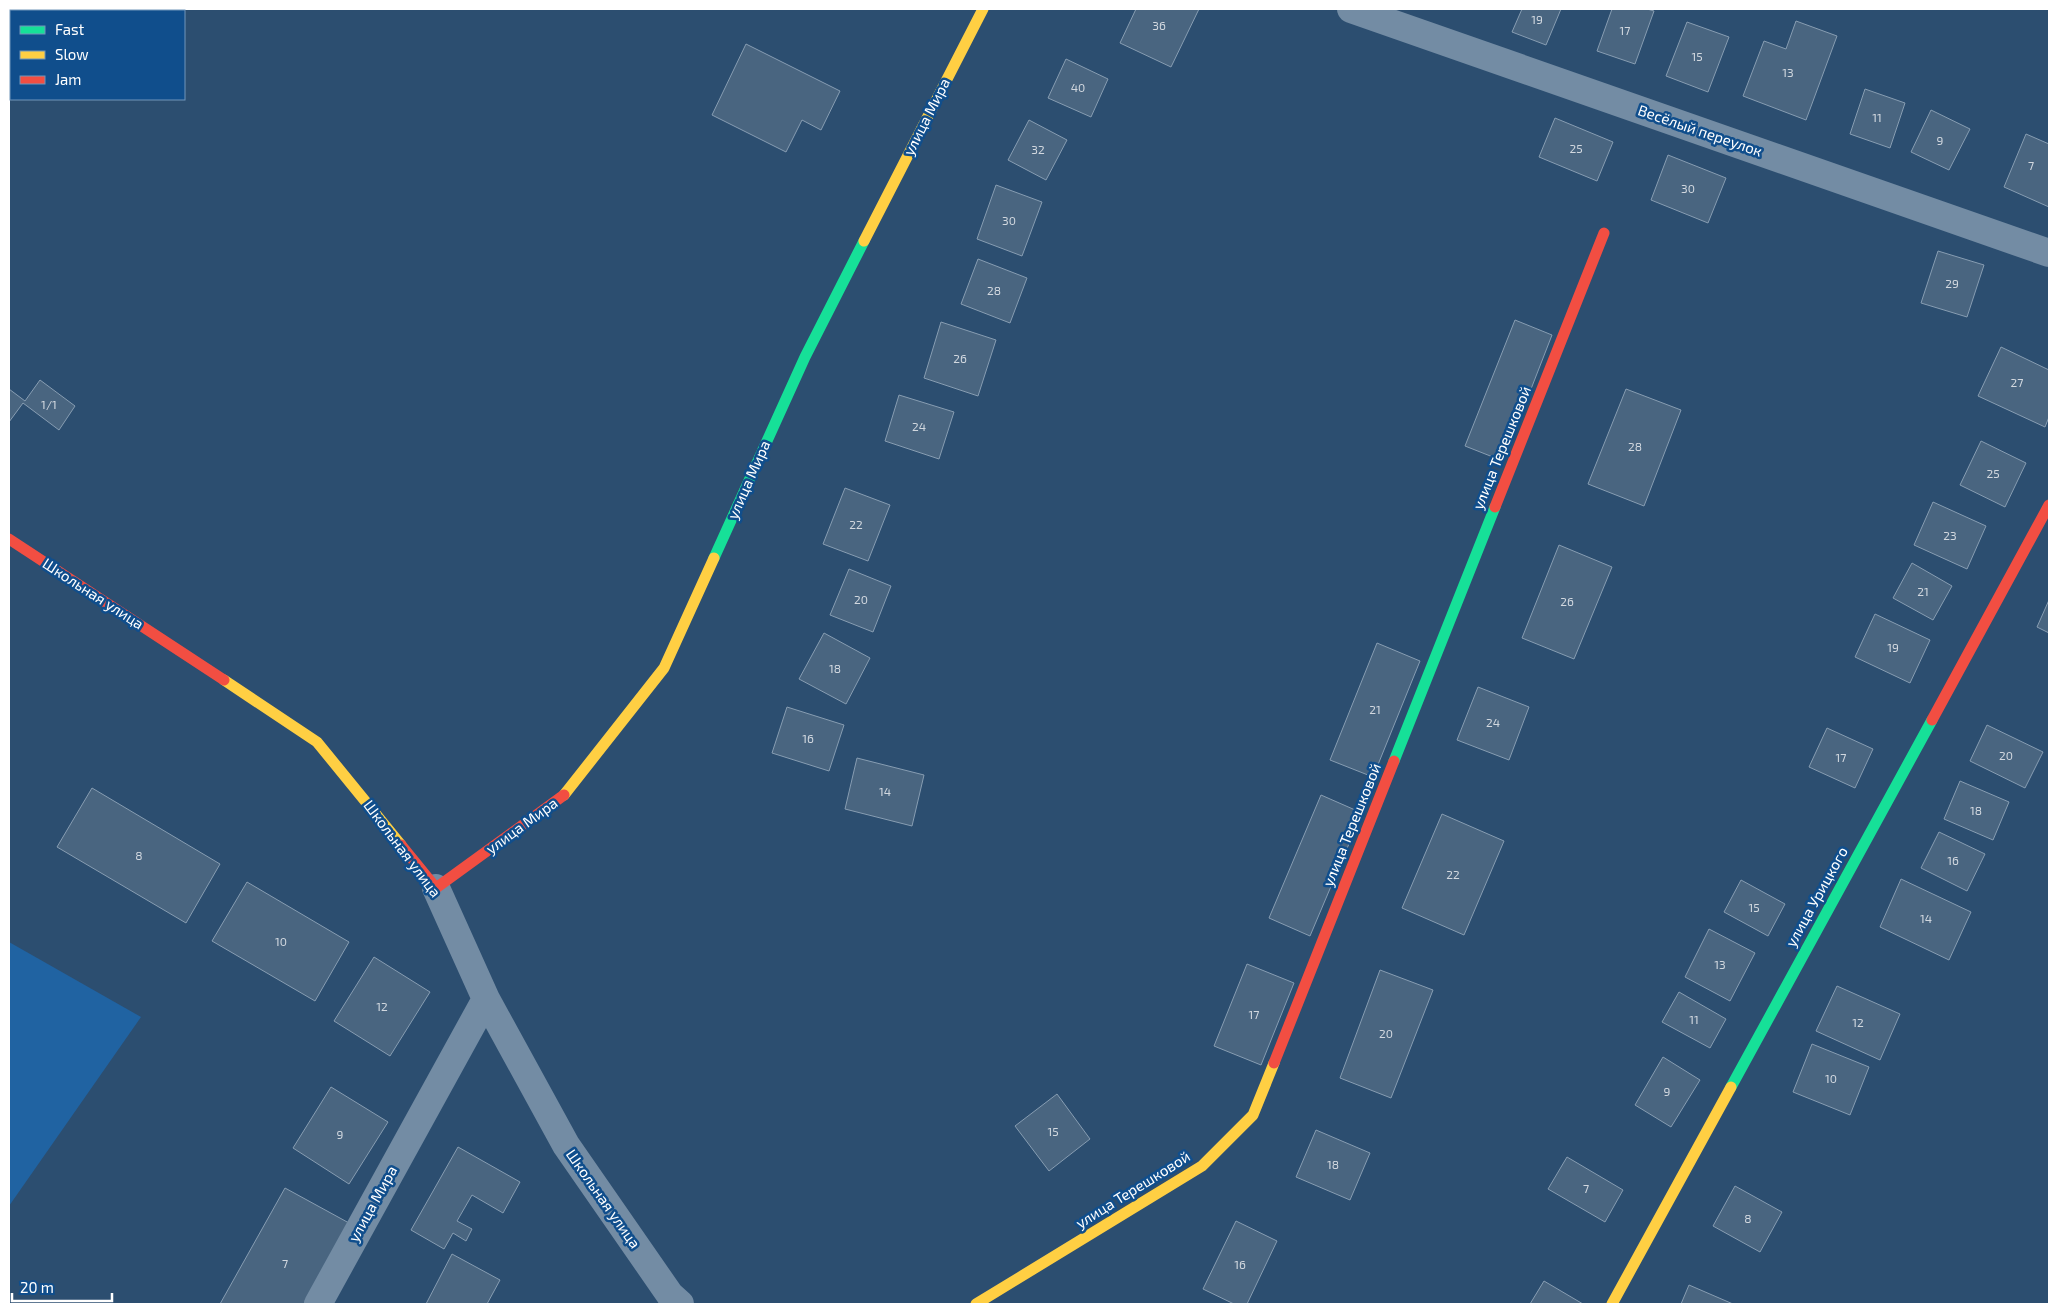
<svg xmlns="http://www.w3.org/2000/svg" width="2058" height="1313" font-family="'Exo 2',sans-serif">
  <style>
    .green { fill: #2063a2 }
    .building { fill: #496580; stroke: #879db2 }
    .lines { fill: none; stroke-linecap: round; stroke-linejoin: round }
    .street { stroke: #738ca4; stroke-width: 28 }
    .fast { stroke: #16e098; stroke-width: 11 }
    .slow { stroke: #ffcf43; stroke-width: 11 }
    .jam { stroke: #f24e42; stroke-width: 11 }
    .labels { text-anchor: middle; stroke-width: 5; stroke-linejoin: round; paint-order: stroke }
    .number-label { font-size: 12px; fill: #d2d8df }
    .street-label { font-size: 15px; fill: #fff; stroke: #104e8c }
  </style>
  <rect width="100%" height="100%" fill="#2c4e70"/>
  <path class="green" d="M9,942L141,1017L9,1206Z"/>
  <path class="building" d="M1136,9H1199L1171,67L1120,43Z
    M1522,9H1561L1546,45L1512,32Z
    M1612,9H1647L1654,11L1635,64L1597,51Z
    M1796,21L1837,36L1806,120L1743,96L1764,41L1786,49Z
    M1687,22L1729,37L1708,92L1666,76Z
    M746,44L840,91L821,130L802,120L786,152L712,115Z
    M1066,59L1108,79L1091,117L1048,98Z
    M1865,89L1905,103L1890,148L1850,134Z
    M1931,110L1970,129L1949,170L1911,152Z
    M1555,118L1613,142L1597,181L1539,157Z
    M1029,120L1067,140L1046,180L1008,160Z
    M2026,134L2049,144V207L2004,187Z
    M1668,155L1726,178L1708,223L1651,200Z
    M996,185L1042,202L1022,256L977,239Z
    M1938,251L1984,265L1967,317L1921,303Z
    M978,259L1027,278L1010,323L961,304Z
    M1515,320L1552,335L1503,461L1465,446Z
    M941,322L996,340L978,396L924,378Z
    M2001,347L2049,370V417L2045,427L1978,396Z
    M40,380L75,406L59,430L23,403L9,422V389L25,401Z
    M1626,389L1681,410L1644,506L1588,484Z
    M899,395L954,412L939,459L885,441Z
    M1981,441L2026,463L2005,507L1960,485Z
    M845,488L890,505L868,561L823,544Z
    M1933,502L1986,526L1967,569L1914,545Z
    M1559,545L1612,567L1574,659L1522,638Z
    M1912,563L1952,586L1933,620L1893,598Z
    M849,569L891,586L873,632L830,615Z
    M2049,600V633L2037,627Z
    M1875,614L1930,640L1910,683L1855,657Z
    M824,633L870,658L846,704L799,679Z
    M1377,643L1420,661L1373,777L1330,760Z
    M1478,687L1529,707L1509,760L1457,740Z
    M787,707L844,725L829,771L772,753Z
    M1987,725L2043,752L2025,788L1970,761Z
    M1827,728L1873,749L1855,788L1809,767Z
    M857,758L924,775L912,826L845,809Z
    M1960,781L2009,802L1993,840L1944,819Z
    M92,788L220,864L186,923L57,847Z
    M1321,795L1362,813L1310,936L1269,918Z
    M1442,814L1504,841L1464,935L1402,908Z
    M1939,832L1985,854L1967,891L1921,868Z
    M1901,879L1971,912L1949,960L1880,927Z
    M1741,880L1785,904L1768,936L1724,912Z
    M247,882L349,942L315,1001L212,941Z
    M1709,929L1755,953L1730,1001L1685,977Z
    M374,957L430,992L390,1056L334,1021Z
    M1247,964L1294,983L1261,1065L1214,1046Z
    M1380,970L1433,990L1391,1098L1340,1078Z
    M1837,986L1900,1014L1880,1060L1816,1031Z
    M1679,992L1726,1019L1710,1048L1662,1022Z
    M1812,1044L1869,1067L1850,1115L1793,1092Z
    M1663,1057L1700,1080L1671,1127L1635,1105Z
    M331,1087L388,1122L349,1184L293,1148Z
    M1057,1094L1090,1139L1049,1171L1015,1126Z
    M1316,1130L1370,1153L1350,1200L1296,1177Z
    M458,1147L520,1182L503,1213L472,1195L457,1221L472,1229L466,1241L453,1233L444,1249L411,1230Z
    M1567,1157L1623,1190L1605,1222L1548,1189Z
    M1735,1186L1782,1212L1760,1252L1713,1226Z
    M285,1188L349,1223L304,1304H220Z
    M1236,1221L1277,1241L1247,1304H1234L1203,1289Z
    M452,1254L500,1280L487,1304H426Z
    M1544,1281L1583,1304H1530Z
    M1689,1285L1733,1304H1681Z"/>
  <g class="lines">
    <path class="street" d="M1351,9L2049,253
      M436,888L486,999L566,1145L670,1295L680,1304
      M318,1304L486,999"/>
    <path class="fast" d="M714,558L805,357L864,241
      M1394,761L1495,507
      M1731,1087L1932,720"/>
    <path class="slow" d="M864,241L983,9
      M224,680L317,742L401,845
      M564,795L664,668L714,558
      M976,1304L1202,1166L1253,1115L1274,1063
      M1612,1304L1731,1087"/>
    <path class="jam" d="M1495,507L1604,233
      M9,539L224,680
      M1932,720L2049,505
      M401,845L436,888L564,795
      M1274,1063L1394,761"/>
  </g>
  <g class="labels">
    <g class="number-label">
      <text x="1537" y="24">19</text>
      <text x="1159" y="30">36</text>
      <text x="1625" y="35">17</text>
      <text x="1697" y="61">15</text>
      <text x="1788" y="77">13</text>
      <text x="1078" y="92">40</text>
      <text x="1877" y="122">11</text>
      <text x="1940" y="145">9</text>
      <text x="1576" y="153">25</text>
      <text x="1038" y="154">32</text>
      <text x="2031" y="170">7</text>
      <text x="1688" y="193">30</text>
      <text x="1009" y="225">30</text>
      <text x="1952" y="288">29</text>
      <text x="994" y="295">28</text>
      <text x="960" y="363">26</text>
      <text x="2017" y="387">27</text>
      <text x="49" y="409">1/1</text>
      <text x="919" y="431">24</text>
      <text x="1635" y="451">28</text>
      <text x="1993" y="478">25</text>
      <text x="856" y="529">22</text>
      <text x="1950" y="540">23</text>
      <text x="1923" y="596">21</text>
      <text x="861" y="604">20</text>
      <text x="1567" y="606">26</text>
      <text x="1893" y="652">19</text>
      <text x="835" y="673">18</text>
      <text x="1375" y="714">21</text>
      <text x="1493" y="727">24</text>
      <text x="808" y="743">16</text>
      <text x="2006" y="760">20</text>
      <text x="1841" y="762">17</text>
      <text x="885" y="796">14</text>
      <text x="1976" y="815">18</text>
      <text x="139" y="860">8</text>
      <text x="1953" y="865">16</text>
      <text x="1453" y="879">22</text>
      <text x="1754" y="912">15</text>
      <text x="1926" y="923">14</text>
      <text x="281" y="946">10</text>
      <text x="1720" y="969">13</text>
      <text x="382" y="1011">12</text>
      <text x="1254" y="1019">17</text>
      <text x="1694" y="1024">11</text>
      <text x="1858" y="1027">12</text>
      <text x="1386" y="1038">20</text>
      <text x="1831" y="1083">10</text>
      <text x="1667" y="1096">9</text>
      <text x="1053" y="1136">15</text>
      <text x="340" y="1139">9</text>
      <text x="1333" y="1169">18</text>
      <text x="1586" y="1193">7</text>
      <text x="1748" y="1223">8</text>
      <text x="285" y="1268">7</text>
      <text x="1240" y="1269">16</text>
    </g>
    <g class="street-label">
      <text transform="translate(927 117) rotate(-63)" y="5">улица Мира</text>
      <text transform="translate(1700 131) rotate(19)" y="5">Весёлый переулок</text>
      <text transform="translate(1502 448) rotate(-68)" y="5">улица Терешковой</text>
      <text transform="translate(749 480) rotate(-66)" y="5">улица Мира</text>
      <text transform="translate(93 594) rotate(33)" y="5">Школьная улица</text>
      <text transform="translate(1352 825) rotate(-68)" y="5">улица Терешковой</text>
      <text transform="translate(522 826) rotate(-36)" y="5">улица Мира</text>
      <text transform="translate(402 849) rotate(53)" y="5">Школьная улица</text>
      <text transform="translate(1817 897) rotate(-61)" y="5">улица Урицкого</text>
      <text transform="translate(1133 1190) rotate(-32)" y="5">улица Терешковой</text>
      <text transform="translate(603 1199) rotate(55)" y="5">Школьная улица</text>
      <text transform="translate(373 1204) rotate(-61)" y="5">улица Мира</text>
    </g>
  </g>
  <rect width="2058" height="1313" fill="none" stroke="#ffffff" stroke-width="20"/>
  <rect x="10" y="10" width="175" height="90" fill="#104e8c" stroke="#7095ba"/>
  <rect x="20" y="26" width="25" height="8" fill="#16e098" stroke="#7095ba"/>
  <text x="55" y="35" font-size="15" fill="#ffffff">Fast</text>
  <rect x="20" y="51" width="25" height="8" fill="#ffcf43" stroke="#7095ba"/>
  <text x="55" y="60" font-size="15" fill="#ffffff">Slow</text>
  <rect x="20" y="76" width="25" height="8" fill="#f24e42" stroke="#7095ba"/>
  <text x="55" y="85" font-size="15" fill="#ffffff">Jam</text>
  <path d="M12 1293v8h100v-8" fill="none" stroke="#ffffff" stroke-width="2.5"/>
  <text x="20" y="1293" font-size="15" fill="#ffffff" stroke="#104e8c" stroke-width="4" paint-order="stroke">20 m</text>
</svg>
